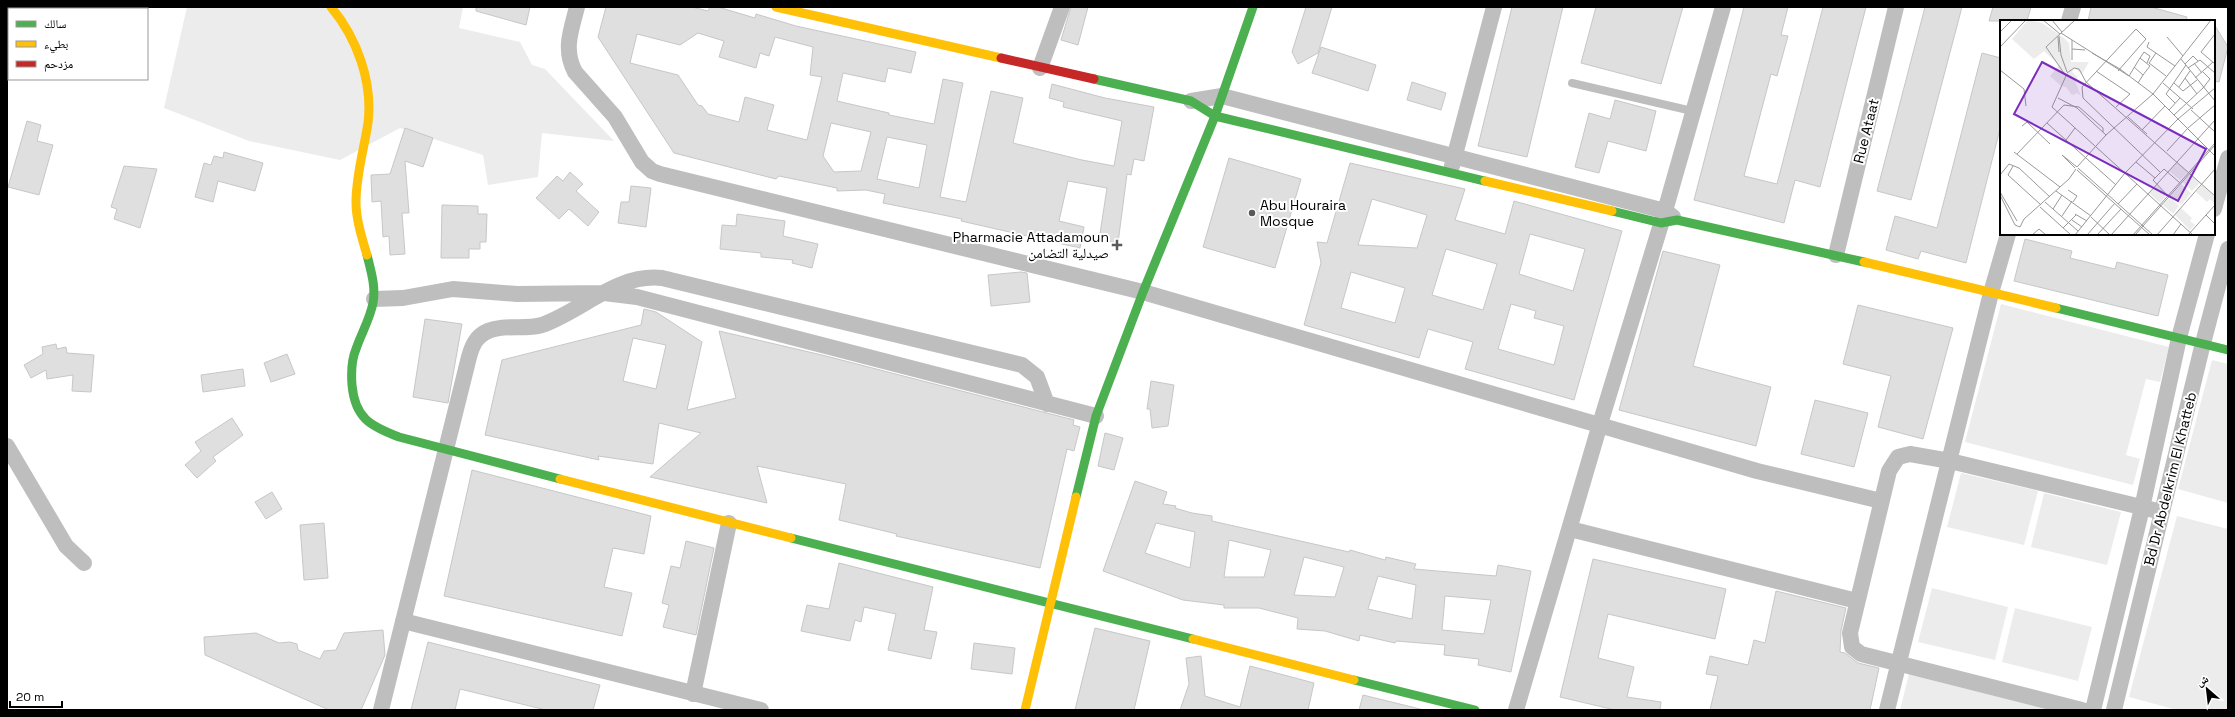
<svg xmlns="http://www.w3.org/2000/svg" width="2235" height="717" font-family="'Space Grotesk','Noto Naskh Arabic',sans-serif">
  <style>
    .green { fill: #ececec }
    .building { fill: #dfdfdf; stroke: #c7c7c7; fill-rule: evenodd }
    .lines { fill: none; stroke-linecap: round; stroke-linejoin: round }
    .lane { stroke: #bebebe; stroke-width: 8 }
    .street { stroke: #bebebe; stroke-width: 16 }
    .fast { stroke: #4caf50; stroke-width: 9 }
    .slow { stroke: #ffc107; stroke-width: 9 }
    .jam { stroke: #c62828; stroke-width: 9 }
    .poi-dot { fill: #595959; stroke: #fff; stroke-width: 1.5 }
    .labels { text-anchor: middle; stroke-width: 4; stroke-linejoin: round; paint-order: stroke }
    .street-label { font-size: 14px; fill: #000; stroke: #fff }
    .poi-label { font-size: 14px; fill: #000; stroke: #fff; text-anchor: start }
    .inset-road { fill: none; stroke: #999; stroke-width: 1 }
    .view { fill: #7b2cbf; fill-opacity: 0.15; stroke: #7b2cbf; stroke-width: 2 }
    .inset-edge { fill: none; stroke: #000; stroke-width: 2 }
  </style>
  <rect width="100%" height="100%" fill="#fff"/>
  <path class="green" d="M187,7H463L459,28L520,42L532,65L545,69L614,141L542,133L538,177L488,185L483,155L400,128L340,160L249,141L164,108Z
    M2001,304L2169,347L2160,382L2146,379L2126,455L2140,459L2133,485L1965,442Z
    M2212,360L2228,364V503L2178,489Z
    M1961,473L2038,491L2024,545L1947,527Z
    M2044,493L2121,512L2107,565L2031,547Z
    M2177,516L2228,529V710H2177L2129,697Z
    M1932,588L2008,607L1995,660L1918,642Z
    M2015,608L2092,627L2078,681L2002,662Z
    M1911,666L2079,710H1900Z"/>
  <path class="building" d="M476,7H530L526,25L476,11Z
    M606,7H692L708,11L710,7H718L755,18L756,14L796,26L916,52L911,73L888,68L885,82L843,73L837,101L889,113V115L934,124L943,79L963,83L940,197L966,202L991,91L1023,98L1013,143L1082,160L1114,166L1122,121L1063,107L1064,102L1049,98L1052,84L1105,98L1154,107L1144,161L1134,159L1131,175L1127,174L1118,243L1099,240L1107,188L1068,181L1059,221L1084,227L1080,248L961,221L962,219L943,215L883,203L885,194L866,190L837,191V188L779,176L776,179L674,153L598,37ZM698,33L724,41L719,57L756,68L760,53L769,56L775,37L813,47L810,75L822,77L807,140L767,130L774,105L745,97L739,122L708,114L702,106L698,105L678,75L630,63L637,34L680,45ZM831,123L871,132L861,171L834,172L823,156ZM887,137L927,145L919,188L877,179Z
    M1071,7H1088L1078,45L1061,40Z
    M1306,7H1332L1318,53L1298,64L1292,52Z
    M1512,7H1563L1527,157L1478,146Z
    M1596,7H1683L1661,84L1581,63Z
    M1744,7H1788L1781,35L1788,36L1777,76L1771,74L1744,176L1777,184L1823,7H1866L1820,187L1795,180L1784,223L1694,200Z
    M1925,7H1962L1911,200L1877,191Z
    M1993,7H2031L2027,21H1989Z
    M2091,7H2151L2187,17L2186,21H2088Z
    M2214,24L2228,47L2219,82L2214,81Z
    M1321,47L1376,65L1368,91L1312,73Z
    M1982,53L2001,58V125L1966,263L1921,251L1918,259L1886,250L1895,216L1937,228Z
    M1412,82L1446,93L1441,110L1407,100Z
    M1615,100L1656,111L1646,151L1608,141L1599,173L1575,167L1589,113L1610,119Z
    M27,121L41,125L37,141L53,145L39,195L8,187Z
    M405,128L433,138L423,167L405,161L409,213H402L405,254L390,255L389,236L383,237L381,201L372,202L371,175L390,174Z
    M224,152L263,163L255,191L218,181L213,202L195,197L204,163L211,165L214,156L223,158Z
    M1229,158L1301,179L1275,268L1203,247Z
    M1350,163L1465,189L1455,220L1505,234L1514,201L1622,231L1574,400L1465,369L1473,342L1428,329L1419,358L1304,325L1321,263L1317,242L1327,243ZM1372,199L1427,215L1417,248L1358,245ZM1530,234L1585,249L1573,291L1519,274ZM1446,249L1497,264L1483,310L1432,295ZM1351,272L1405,288L1395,323L1341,308ZM1511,304L1536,311L1534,318L1564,326L1554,365L1498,349Z
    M124,166L157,169L140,228L114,219L117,209L111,207Z
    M570,172L583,184L576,191L599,212L588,226L569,209L559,219L536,198L557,176L563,181Z
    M631,186L651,188L646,227L618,223L621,202H629Z
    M442,205L478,206V214H487L486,242H480V249H469V258H441Z
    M737,214L785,221L783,236L818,244L812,268L792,263L793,260L761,257V253L720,249L722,225L736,226Z
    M2025,239L2072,251L2070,258L2115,269L2117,262L2168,275L2158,316L2014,281Z
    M1663,251L1720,265L1693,366L1771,387L1756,446L1619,410Z
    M1021,272L1027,273L1030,302L991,306L988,275Z
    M1858,305L1953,328L1923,439L1878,427L1891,376L1843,364Z
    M644,309L656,312L702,342L687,410L736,398L719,331L822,355L1074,420L1073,425L1080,427L1074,451L1067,449L1040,568L896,536L897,534L839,520L846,484L757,466L767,503L650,477L701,433L659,423L653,464L598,456L599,460L485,435L502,360L641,325ZM633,338L666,345L656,389L623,381Z
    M425,319L462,324L448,403L413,397Z
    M56,344L57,349L66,347L67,353L94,355L91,392L72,391L73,375L47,379L46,370L31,378L24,365L43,354L42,347Z
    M287,354L295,374L271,382L264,363Z
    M243,369L245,386L203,392L201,375Z
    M1151,381L1174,385L1168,426L1152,428L1150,409H1147Z
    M1815,400L1868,413L1854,467L1801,454Z
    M232,418L243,435L213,457L216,461L197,478L185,465L201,451L195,442Z
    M1105,433L1123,438L1114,470L1098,466Z
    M472,470L651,516L644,554L613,548L604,587L632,593L622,636L444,596Z
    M1135,481L1167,492L1163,504L1176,506L1175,508L1192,513L1212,516V521L1349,552L1350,550L1385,560L1386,557L1416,564L1414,569L1496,576L1498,565L1531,571L1511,672L1478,665L1479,659L1444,655L1445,645L1396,641L1395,643L1360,635L1359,641L1325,631L1297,629L1298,618L1259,608H1224V605L1183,600L1103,571ZM1156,523L1195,532L1190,568L1145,553ZM1229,540L1271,550L1264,577H1224ZM1304,557L1344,567L1335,597L1294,595ZM1378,576L1416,585L1412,619L1368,609ZM1445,596L1491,600L1484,634L1442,630Z
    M272,492L282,509L266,519L255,502Z
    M324,523L328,578L304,580L300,525Z
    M686,541L714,548L696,635L663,627L669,605L662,603L671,566L680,568Z
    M1593,559L1726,589L1715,639L1608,614L1598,658L1634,667L1627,697L1661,702L1660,710H1615L1560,697Z
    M839,563L933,587L924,630L937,632L931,659L888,650L896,614L864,607L861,622L855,620L850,641L801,631L807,605L829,609Z
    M1776,591L1846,608L1841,631L1840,652L1845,653L1858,663L1879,668L1870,710H1710L1718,676L1706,674L1710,656L1748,665L1754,640L1765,643Z
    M1095,628L1150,641L1134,710H1075Z
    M383,630L385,655L361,710H329L205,655L204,637L256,633L279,643L290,642L297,644L298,650L320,659L324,651L336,650L344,633Z
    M428,642L600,685L593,710H546L460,689L455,710H411Z
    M974,643L1015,648L1012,674L971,669Z
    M1201,656L1205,696L1240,707L1250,666L1314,683L1308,710H1180L1189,684L1186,658Z
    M1363,695L1424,710H1359Z"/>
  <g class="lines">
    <path class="lane" d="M1572,83L1692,111"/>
    <path class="street" d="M577,7C571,31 563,49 575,72L615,117L642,162L652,171L660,174L1143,292L1757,471L1881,501
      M2069,21L2073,7
      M1040,68L1062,7
      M1191,101L1222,96L1665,211L1673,217
      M1452,166L1494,7
      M2214,209L2228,158
      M1836,255L1896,7
      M374,299L403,298L453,289L517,294L604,293L637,297L1096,416
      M7,446L66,546L84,563
      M1570,529L1857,601
      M403,621L761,710
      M693,694L729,523
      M381,710L469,357C472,346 476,336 488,331C504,324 525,330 542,325C582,311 617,273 662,278L1022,365L1037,377L1047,404
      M1516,710L1600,424L1665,211L1723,7
      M1887,710L1991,293L2008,234
      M2082,710L1861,654L1852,647L1850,633L1889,471L1898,457L1910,454L1950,461L2162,512
      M2093,710L2142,508L2179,338L2207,234
      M2114,710L2203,343L2228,249"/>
    <path class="fast" d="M1094,79L1191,101L1215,116L1485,181
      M1612,211L1661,223L1677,220L1864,262
      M367,255C371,271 376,287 373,303C370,319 361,334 356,349C351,361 351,372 352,385C355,418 370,426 399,437L560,479
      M2056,308L2228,350
      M1076,497L1096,416L1143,292L1215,116L1253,7
      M791,538L1193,639
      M1354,680L1475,710"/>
    <path class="slow" d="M331,7C357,38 373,82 368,123C364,149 356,175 356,202C356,220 362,238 367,255
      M776,7L1001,58
      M1485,181L1612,211
      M1864,262L2056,308
      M560,479L791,538
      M1193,639L1354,680
      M1025,710L1076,497"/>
    <path class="jam" d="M1001,58L1094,79"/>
  </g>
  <g class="poi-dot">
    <circle cx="1252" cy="213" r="4"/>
    <path d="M1115 239h4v4h4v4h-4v4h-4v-4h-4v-4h4z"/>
  </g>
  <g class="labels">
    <g class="street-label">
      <text transform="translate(1866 131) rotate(-76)" y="5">Rue Ataat</text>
      <text transform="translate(2170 479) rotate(-76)" y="5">Bd Dr Abdelkrim El Khatteb</text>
    </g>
    <g class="poi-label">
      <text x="1260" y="210">Abu Houraira<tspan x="1260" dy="16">Mosque</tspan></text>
      <text x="1109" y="242" text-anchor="end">Pharmacie Attadamoun<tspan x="1109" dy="16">صيدلية التضامن</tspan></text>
    </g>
  </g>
  <g transform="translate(2000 20)">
    <rect width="215" height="215" fill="#fff"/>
    <path d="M28,0L42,3L64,18L69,23L71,42H89L82,54L74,48L72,52L78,57L75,61L81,76L77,73L74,75L71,74L66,67L61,66L50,56L59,45L44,31L34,39L12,19ZM177,142L188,152L180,160L169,151ZM190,154L200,163L192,171L183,162ZM181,164L191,173L181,185L171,176ZM156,165L167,175L160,183L149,173ZM202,165L215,177L214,183L210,179L207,182L196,172ZM170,177L179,186L173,194L163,185ZM181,188L192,198L190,201L195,205L190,210L175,195Z" fill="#ececec"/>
    <path class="inset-road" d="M43,0L60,14L75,0M52,0L62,12M211,0L153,74L215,136M0,12L12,0M61,13L46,27L66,56L52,87L193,215M61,13L129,56M215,14L201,32L215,44M59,16L61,35L67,52M58,17L59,32M167,17L183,36M72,20V40M149,22L147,27L175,46M0,27L26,0M72,29L85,30M156,33L149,43L166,56M140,38L144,32L150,36L147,43M181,39L215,81M194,43L202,53M185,44L193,36L198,41M134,47L143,55L138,63M188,48L200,40L215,53M0,50L24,69L26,86M96,51L130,74L116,87M118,51L146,19L136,9L82,67L83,78L160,152M67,53L74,48L79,49L86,62L215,176M129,56L140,38L150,46L143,55M185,58L197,74M195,58L213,42M163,63L193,89M174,63L183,71L197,60M179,67L190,51M203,68L210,59L203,52M58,78L77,88L106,115M175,83L166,74L186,45M169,90L180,78M191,90L215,112M174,95L203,68M128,97L147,114M178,99L215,68M47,103L116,165M22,106L27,102L50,124M142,110L165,86M66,120L75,108M167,131L188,108L215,85M14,132L60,167M17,134L64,85L79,87L103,108V112M136,142L155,158M13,146L8,155L41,185M77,147L106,115L153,74L120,49L92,33M75,148L62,135L77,147M78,148L153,215M77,150L150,215M0,155L9,144L19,148L50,177M68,170L77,176L73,182M56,171L91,196M0,172L17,201M0,175L15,205L20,207L24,199L69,159L76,149M168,176L153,160L164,149L180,163M45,182L78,211M118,184L137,164M40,187L71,215M53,189L62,175M75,194L87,201M206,195L215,204M62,196L72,181M91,197L110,215M72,200L82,207M63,208L76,195M32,215L39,209L46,215M75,215L125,153L178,99M87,215L115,183M97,215L121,189M111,215L215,100M133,215L215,123M135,215L215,125M157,215L215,149M173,215L181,204M188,215L215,185"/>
    <path class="view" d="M42,42L206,129L178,181L14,94Z"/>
    <rect width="215" height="215" class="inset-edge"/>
  </g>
  <rect width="2235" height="717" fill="none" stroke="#000000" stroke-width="16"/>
  <rect x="8" y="8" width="140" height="72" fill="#ffffff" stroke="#999999"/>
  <rect x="16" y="21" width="20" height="6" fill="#4caf50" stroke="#999999"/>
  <text x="44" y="28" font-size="12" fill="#000000">سالك</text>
  <rect x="16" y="41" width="20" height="6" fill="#ffc107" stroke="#999999"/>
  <text x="44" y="48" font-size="12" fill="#000000">بطيء</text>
  <rect x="16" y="61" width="20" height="6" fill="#c62828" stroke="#999999"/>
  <text x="44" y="68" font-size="12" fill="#000000">مزدحم</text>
  <g transform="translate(2207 689) rotate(332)" stroke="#ffffff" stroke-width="3" paint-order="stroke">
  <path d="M0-3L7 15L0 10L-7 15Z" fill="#000000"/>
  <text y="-6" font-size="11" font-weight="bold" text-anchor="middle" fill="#000000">ش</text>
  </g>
  <path d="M10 701v6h52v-6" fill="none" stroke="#000000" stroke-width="2"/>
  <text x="16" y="701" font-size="12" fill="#000000" stroke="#ffffff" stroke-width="3" paint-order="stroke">20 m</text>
</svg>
